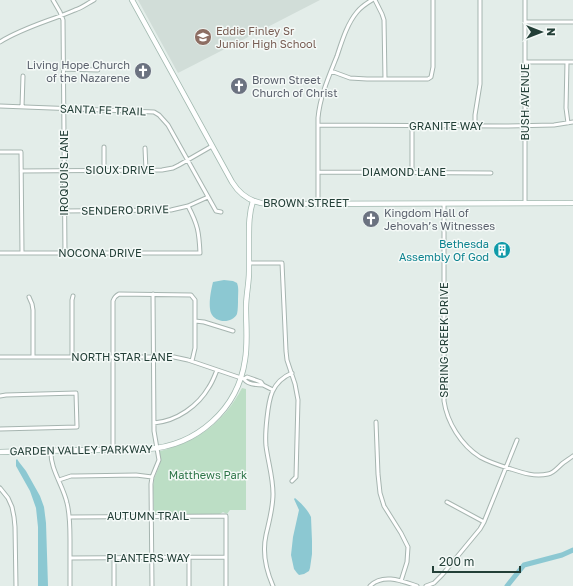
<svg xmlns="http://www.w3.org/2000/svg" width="573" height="586" font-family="'Golos Text',sans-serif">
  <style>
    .built { fill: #d1ddd8 }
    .green { fill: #bcdec5 }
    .water { fill: #8cc8d2 }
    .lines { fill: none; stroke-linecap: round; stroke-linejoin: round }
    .river { stroke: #8cc8d2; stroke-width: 5 }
    .street-casing { stroke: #a6b5b0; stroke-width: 5 }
    .secondary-casing { stroke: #a2b9b0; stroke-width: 6 }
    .street { stroke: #fff; stroke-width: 3 }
    .secondary { stroke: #fff; stroke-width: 4.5 }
    .labels { text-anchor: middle; stroke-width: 3; stroke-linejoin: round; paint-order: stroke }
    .education-label { font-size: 11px; fill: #785e54; stroke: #f4f9f7; text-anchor: start }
    .worship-label { font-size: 11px; fill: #5b616d; stroke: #f4f9f7; text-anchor: start }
    .street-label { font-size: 11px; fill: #233f37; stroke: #f4f9f7 }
    .culture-label { font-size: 11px; fill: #0d838f; stroke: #f4f9f7; text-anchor: end }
    .park-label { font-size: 11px; fill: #2d7548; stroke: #f4f9f7 }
  </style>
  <rect width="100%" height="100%" fill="#e3ede9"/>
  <path class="built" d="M138,0H320L178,73Z"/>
  <path class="green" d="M242,388L246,389V510H230L227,514L223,512L220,514H154V513L153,487L154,479L160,464V451C198,442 224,422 242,388Z"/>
  <path class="water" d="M224,280L233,281L237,283C239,288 238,293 238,299C238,303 238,310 237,314C232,324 215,323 211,313C208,305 211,290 213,282Z
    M17,459L19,462L26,471L40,496L44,507L46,523L48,586H38V527L36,508L30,491L16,466V460Z
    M295,498C301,503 308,510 311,517L312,541V554L310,568L309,571L304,574L299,575L297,573L294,569L291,555L293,537L299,510L294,499Z"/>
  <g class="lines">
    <path class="river" d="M507,586L524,565L562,555L573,550"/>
    <g class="street-casing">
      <path id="street" d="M53,0L60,12L63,20L65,253
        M375,0L382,14L384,20L385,79
        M525,0V203
        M525,22H573
        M0,42C24,27 50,21 75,10C82,8 88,3 94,0
        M525,62H573
        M567,62L566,108L568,123
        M63,69L98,70
        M331,71L350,78L367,79H428L431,77L433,67V0
        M0,106L154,112L159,115L168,125L216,211L221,212
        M22,107L23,76
        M318,125L504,126L554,125L573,122
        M475,126V115L480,84V0
        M104,147V171
        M145,148L146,170
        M0,152H21L22,253
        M21,171L162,170L173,168L179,165L212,146
        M318,172L491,173
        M412,172V125
        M318,204V118C320,96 329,76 337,56C342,41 347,24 357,12C361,7 367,3 372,0
        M444,204V401C447,422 461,445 480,457C489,462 501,466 511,469C523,473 535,477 548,474C554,473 558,467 563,463C566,461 570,458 573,456
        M64,211L171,210L188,206L208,197
        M0,253H200C199,232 198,225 188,206
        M249,263H282L286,351L287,360L295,384L298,400L296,477L292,481
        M29,297L32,304L33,310V357
        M195,321L204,322L233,331
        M0,357H174L188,360L244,379C247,384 257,385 263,385L261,382L247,377L244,379
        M72,357V300L73,296
        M263,385L273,390
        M0,396L6,395L76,393L77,427L0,429
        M376,422L378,474L380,493L384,506L401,533L408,547L407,562L401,581
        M154,423C177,421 198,406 209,387C213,381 215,375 217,370
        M113,449V301C114,298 115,296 119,294L191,295L195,300V348L192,361
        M51,451C50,469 63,485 67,503C70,515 70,527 70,540C70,555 70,571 70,586
        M59,480L71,476H76L136,475L152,477
        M0,488L8,498L12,507L14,517L15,527L16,586
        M447,502L484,522
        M70,517L226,516V586
        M189,557V586
        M70,558L226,557
        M114,586V558
        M152,586L151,484L152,477L159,460L154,431L153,294
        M273,586C266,570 262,553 266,535C269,522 273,508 273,494C273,477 268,462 266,446C265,436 266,427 267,418C269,399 271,382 292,373
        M370,586C383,573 402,581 417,586
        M426,586L434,583L442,575L480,529L484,522L517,440"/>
    </g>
    <g class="secondary-casing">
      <path id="secondary" d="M132,0L232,182C240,195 252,203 268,204L573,203
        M0,452L33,451L147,449C197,446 238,409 245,360C248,343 246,325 246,308C246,295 249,284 249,271C249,260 249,249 249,238C249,225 249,213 253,201"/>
    </g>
    <use href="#street" class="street"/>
    <use href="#secondary" class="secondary"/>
  </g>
  <defs>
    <g id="school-disc" transform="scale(0.9)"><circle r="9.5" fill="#8d6e63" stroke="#f4f9f7"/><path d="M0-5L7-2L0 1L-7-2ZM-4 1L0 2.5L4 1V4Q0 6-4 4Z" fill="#fff"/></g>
    <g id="church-disc" transform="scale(0.9)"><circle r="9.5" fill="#6b7280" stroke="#f4f9f7"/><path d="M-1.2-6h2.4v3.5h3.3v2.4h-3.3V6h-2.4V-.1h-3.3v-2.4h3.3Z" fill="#fff"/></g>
    <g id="building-disc" transform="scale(0.9)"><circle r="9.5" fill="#0f9aa8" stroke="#f4f9f7"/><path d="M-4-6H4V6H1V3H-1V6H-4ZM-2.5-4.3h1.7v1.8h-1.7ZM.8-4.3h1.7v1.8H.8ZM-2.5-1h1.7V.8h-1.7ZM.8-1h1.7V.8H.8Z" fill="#fff"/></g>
  </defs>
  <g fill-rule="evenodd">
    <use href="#school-disc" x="203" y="37"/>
    <use href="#church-disc" x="143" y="71"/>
    <use href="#church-disc" x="239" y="86"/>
    <use href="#church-disc" x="371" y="219"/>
    <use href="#building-disc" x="502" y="250"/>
  </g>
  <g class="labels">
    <g class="education-label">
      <text x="216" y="35">Eddie Finley Sr<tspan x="216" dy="13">Junior High School</tspan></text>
    </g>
    <g class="worship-label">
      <text x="130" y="69" text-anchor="end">Living Hope Church<tspan x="130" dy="13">of the Nazarene</tspan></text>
      <text x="252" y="84">Brown Street<tspan x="252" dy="13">Church of Christ</tspan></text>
      <text x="384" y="217">Kingdom Hall of<tspan x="384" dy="13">Jehovah’s Witnesses</tspan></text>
    </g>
    <g class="street-label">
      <text transform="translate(525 102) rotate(-90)" y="4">BUSH AVENUE</text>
      <text transform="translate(103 110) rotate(2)" y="4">SANTA FE TRAIL</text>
      <text x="446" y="130">GRANITE WAY</text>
      <text x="120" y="174">SIOUX DRIVE</text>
      <text x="404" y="176">DIAMOND LANE</text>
      <text transform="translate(64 173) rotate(-90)" y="4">IROQUOIS LANE</text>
      <text x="306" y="207">BROWN STREET</text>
      <text transform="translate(125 210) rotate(-1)" y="4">SENDERO DRIVE</text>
      <text x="100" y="257">NOCONA DRIVE</text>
      <text transform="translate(444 340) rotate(-90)" y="4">SPRING CREEK DRIVE</text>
      <text x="122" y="361">NORTH STAR LANE</text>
      <text transform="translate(81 450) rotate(-1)" y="4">GARDEN VALLEY PARKWAY</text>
      <text x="148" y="520">AUTUMN TRAIL</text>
      <text x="148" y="562">PLANTERS WAY</text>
    </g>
    <g class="culture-label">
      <text x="489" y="248">Bethesda<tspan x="489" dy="13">Assembly Of God</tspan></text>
    </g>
    <g class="park-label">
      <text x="208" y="479">Matthews Park</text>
    </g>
  </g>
  <g transform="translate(541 32) rotate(90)" stroke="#f4f9f7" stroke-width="3" paint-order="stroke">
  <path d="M0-3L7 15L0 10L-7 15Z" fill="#233f37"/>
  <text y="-6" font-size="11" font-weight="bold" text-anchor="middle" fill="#233f37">N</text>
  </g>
  <path d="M433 566v6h87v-6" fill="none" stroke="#233f37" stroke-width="2"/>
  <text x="439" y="566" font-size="12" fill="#233f37" stroke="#f4f9f7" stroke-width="3" paint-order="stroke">200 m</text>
</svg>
